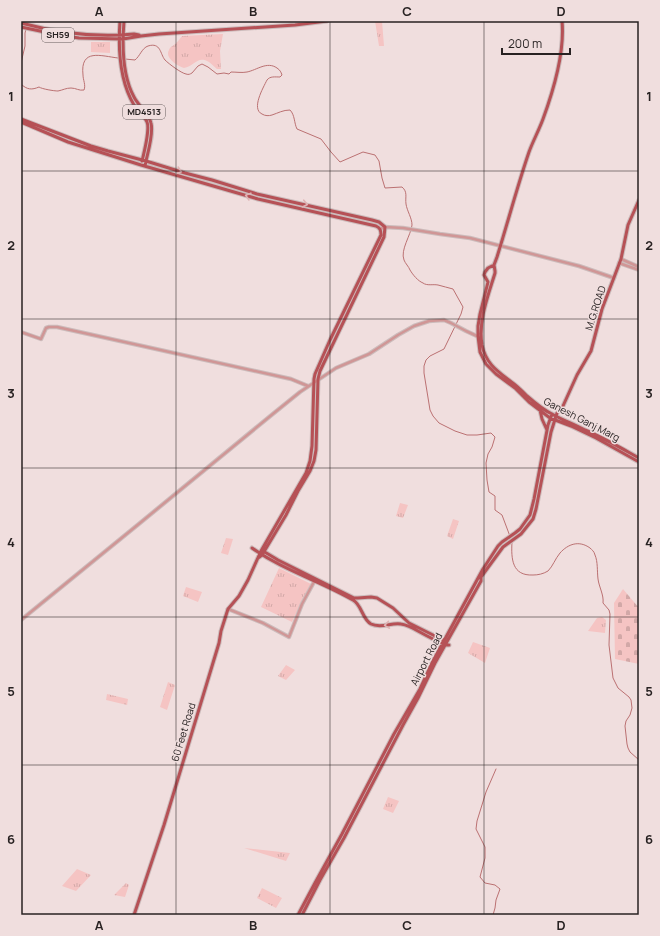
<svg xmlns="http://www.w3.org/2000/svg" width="660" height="936" font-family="Manrope,sans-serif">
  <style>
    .grass { fill: url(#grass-tufts) }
    .cemetery { fill: url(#cemetery-stones) }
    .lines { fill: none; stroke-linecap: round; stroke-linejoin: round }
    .stream { stroke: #bb7172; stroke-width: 1 }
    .minor-casing { stroke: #ccbcbc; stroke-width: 4.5 }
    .major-casing { stroke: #ccbcbc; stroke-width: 5 }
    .minor { stroke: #d09696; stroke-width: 2.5 }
    .major { stroke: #b65156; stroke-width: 3 }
    .oneway { stroke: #dfb4b5 }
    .grid { fill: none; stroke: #282222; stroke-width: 1; stroke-opacity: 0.55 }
    .labels { text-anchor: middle; stroke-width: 3; stroke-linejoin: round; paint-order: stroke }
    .shield { fill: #f0dede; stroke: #645a5a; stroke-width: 1 }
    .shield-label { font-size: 9px; font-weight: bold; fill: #282222 }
    .street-label { font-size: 10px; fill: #282222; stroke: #f0dede }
    .neatline { fill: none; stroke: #282222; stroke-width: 1.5 }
    .grid-label { font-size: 13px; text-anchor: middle; font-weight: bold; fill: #282222 }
  </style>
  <defs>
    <pattern id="grass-tufts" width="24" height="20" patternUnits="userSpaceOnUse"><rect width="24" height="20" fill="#f5c4c3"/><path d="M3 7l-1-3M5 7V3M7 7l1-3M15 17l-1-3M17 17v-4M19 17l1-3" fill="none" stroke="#d2a8a7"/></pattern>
    <pattern id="cemetery-stones" width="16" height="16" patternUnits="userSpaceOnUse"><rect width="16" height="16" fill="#f5c4c3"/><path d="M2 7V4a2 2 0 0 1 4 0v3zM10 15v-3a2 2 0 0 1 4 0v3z" fill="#d2a8a7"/></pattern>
  </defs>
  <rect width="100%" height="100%" fill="#f0dede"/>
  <path class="grass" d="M375,21H382L384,46H379Z
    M223,34L220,51L221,69H217C214,67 212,64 209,62C197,55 194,67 184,68C178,66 164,58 169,50C170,46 174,46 176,43C179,41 180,38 182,36Z
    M91,42H110V53L91,52Z
    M400,503L408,505L403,518L396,516Z
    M453,519L459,521L453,539L447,536Z
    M226,538L233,539L228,555L221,553Z
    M279,568L311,584L302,600L292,622L261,607Z
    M186,587L202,592L198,602L183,596Z
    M602,617L606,620L605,633L588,631L597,618Z
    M473,642L490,648L485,663L468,653Z
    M286,665L295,670L286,680L278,676Z
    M168,682L175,685L167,710L160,707Z
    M107,694L128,699L127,705L106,700Z
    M388,797L399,801L393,813L383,809Z
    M244,848L290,853L286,861Z
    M77,869L91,875L76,891L62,886Z
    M126,883L129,885L125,897L114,895Z
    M262,888L282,898L276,908L257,898Z"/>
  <path class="cemetery" d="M623,589L639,608V664L615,659L614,603Z"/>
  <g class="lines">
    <path class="stream" d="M125,59L135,60C140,56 142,48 148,46C161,42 160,54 165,60C169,64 181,73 186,74C189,75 190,74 192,73L198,66L202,64L208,67L217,74L224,73L229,74L231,72C236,72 242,73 247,72C257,70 267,61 277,68C280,70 281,72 282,75L280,77C275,77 270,76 267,80C263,88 251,109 262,114C265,116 269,116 272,115C278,113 283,110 290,110C295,115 294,123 297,129L321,139L331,152L340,162L363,152L375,155L379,161L382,178L385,188L402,187C408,192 405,197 406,204C407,211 412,218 412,225C411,235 400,250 404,260C405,263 409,267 410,270C413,275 418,281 423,283C427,286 433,284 438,285C443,286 448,288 453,289L463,307L461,314L444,349L430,356L426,360L424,366V373L430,410L433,416L439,423L455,431L467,435H477L491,433L495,437L492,447L488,454L486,463L487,480L489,492L495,496V510L502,515L511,539
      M21,63L25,46V33L28,21
      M21,84C27,90 32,90 39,87C42,89 54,91 58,91C63,90 66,88 71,88C76,88 79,91 84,90C86,85 83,80 83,75C80,48 101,56 118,58
      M512,542C511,559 512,576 533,575C538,575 543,574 548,571C553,566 555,559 560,553C568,544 579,540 590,548C592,550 594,551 595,555C598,562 597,571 598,579C599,587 604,595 603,603L609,610L610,614L609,645L613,678L618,688L629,697L631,700L632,708L630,715L626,721L625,726L627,744L628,748L630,752L639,760
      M493,915L495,908L496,900L500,889L495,885L485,883L480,877L485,858V847L476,829L477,821L486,792L496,769"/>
    <g class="minor-casing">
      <path id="minor" d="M380,229L385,227L403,228L440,234L470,238L579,266L614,278
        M621,259L639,267
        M619,263L639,270
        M21,332L41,339L46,328L49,327H57L291,379L308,386
        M228,609L263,623L289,637L302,604L315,580
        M21,620L140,523L274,413L300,392L336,368L369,354L398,335L414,326L429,321L444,320L451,323L466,331L479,337"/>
    </g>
    <g class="major-casing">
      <path id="major" d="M120,21C118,49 119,80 134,105C137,111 145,116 147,122C150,129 144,153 142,161
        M124,21C122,46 122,75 134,97C138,105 150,116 151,123C154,135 147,154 145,166
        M562,21C565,53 554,89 543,119C539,130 533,141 529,152C517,187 508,222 497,257L494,265L488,268L485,272L484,275L488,282L480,314L478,326V336L480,352L486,364L496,374L515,388L529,402L550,418L571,426L596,438L639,462
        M21,23C58,33 95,38 134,34L139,35
        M21,27L59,35L79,38L123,39L141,36L159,34L295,25L327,21
        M21,119L91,146L108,151L146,161L185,173L212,180L257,194L372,220L379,222L385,227L384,237L320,371L318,379L316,450L314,461L310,471L298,491L286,515L262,555L258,558
        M21,122L68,142L141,165L258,199L376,226C380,228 381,230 381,235L330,340L315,374L314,379L312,446L310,461L306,473L261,551L248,580L239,596L228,609L221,631L219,643L164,825L134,915
        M494,265L495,271V273C488,296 478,321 482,345C486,365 499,372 514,384C519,388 523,392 527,396C535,403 543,410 552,414C562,420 574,424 585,430C604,438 621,448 639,458
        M540,410L542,419L547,430
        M252,548C283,570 320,581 353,600C362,605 362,619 371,624C381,629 392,622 401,624C407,625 413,628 418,631C427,636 436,641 446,645H449
        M263,551L278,560L354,598H358L371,597L377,598L393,608L409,623L445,641
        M298,915L315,883L342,834L394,734L420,689L433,661L483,569L498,546L502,542L515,533L520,529L530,515L534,499L548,425L552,414
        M302,915L320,880L344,838L403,725L418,698L435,663L481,581V577L503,547L521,534L533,519L536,509L551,432L557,413L563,406L577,375L591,351L602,309L621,259L628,225L639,200"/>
    </g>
    <use href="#minor" class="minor"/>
    <use href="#major" class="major"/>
  </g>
  <defs><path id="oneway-chevron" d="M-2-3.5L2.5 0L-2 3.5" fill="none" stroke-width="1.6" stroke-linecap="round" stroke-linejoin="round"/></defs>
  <g class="oneway">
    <use href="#oneway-chevron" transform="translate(179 171) rotate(17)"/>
    <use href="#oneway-chevron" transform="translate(248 196) rotate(-164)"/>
    <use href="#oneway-chevron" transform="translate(305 204) rotate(12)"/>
    <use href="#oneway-chevron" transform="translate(387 625) rotate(172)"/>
  </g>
  <path class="grid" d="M176,21V915M330,21V915M484,21V915M21,171H639M21,319H639M21,468H639M21,617H639M21,765H639"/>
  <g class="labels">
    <g class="shield">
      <rect x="42" y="28" width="32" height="14" rx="3"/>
      <rect x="123" y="105" width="42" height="14" rx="3"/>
    </g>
    <g class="shield-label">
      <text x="58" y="38">SH59</text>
      <text x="144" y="115">MD4513</text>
    </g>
    <g class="street-label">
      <text transform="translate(595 308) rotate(-72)" y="4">M.G.ROAD</text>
      <text transform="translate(582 419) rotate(27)" y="4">Ganesh Ganj Marg</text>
      <text transform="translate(426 659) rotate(-63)" y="4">Airport Road</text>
      <text transform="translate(183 732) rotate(-73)" y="4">60 Feet Road</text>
    </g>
  </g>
  <rect width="660" height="936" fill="none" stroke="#f0dede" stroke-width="44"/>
  <path d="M502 48v6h68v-6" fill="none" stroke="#282222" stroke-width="2"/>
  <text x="508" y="48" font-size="12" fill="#282222" stroke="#f0dede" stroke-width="3" paint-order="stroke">200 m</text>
  <rect x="22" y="22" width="616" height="892" class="neatline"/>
  <g class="grid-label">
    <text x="99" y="16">A</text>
    <text x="253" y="16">B</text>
    <text x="407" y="16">C</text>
    <text x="561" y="16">D</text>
    <text x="11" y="101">1</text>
    <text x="649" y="101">1</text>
    <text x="11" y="250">2</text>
    <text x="649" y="250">2</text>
    <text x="11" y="398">3</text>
    <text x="649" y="398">3</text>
    <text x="11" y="547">4</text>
    <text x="649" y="547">4</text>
    <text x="11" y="696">5</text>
    <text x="649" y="696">5</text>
    <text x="11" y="844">6</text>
    <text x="649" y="844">6</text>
    <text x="99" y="930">A</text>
    <text x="253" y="930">B</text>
    <text x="407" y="930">C</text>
    <text x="561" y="930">D</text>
  </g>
</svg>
